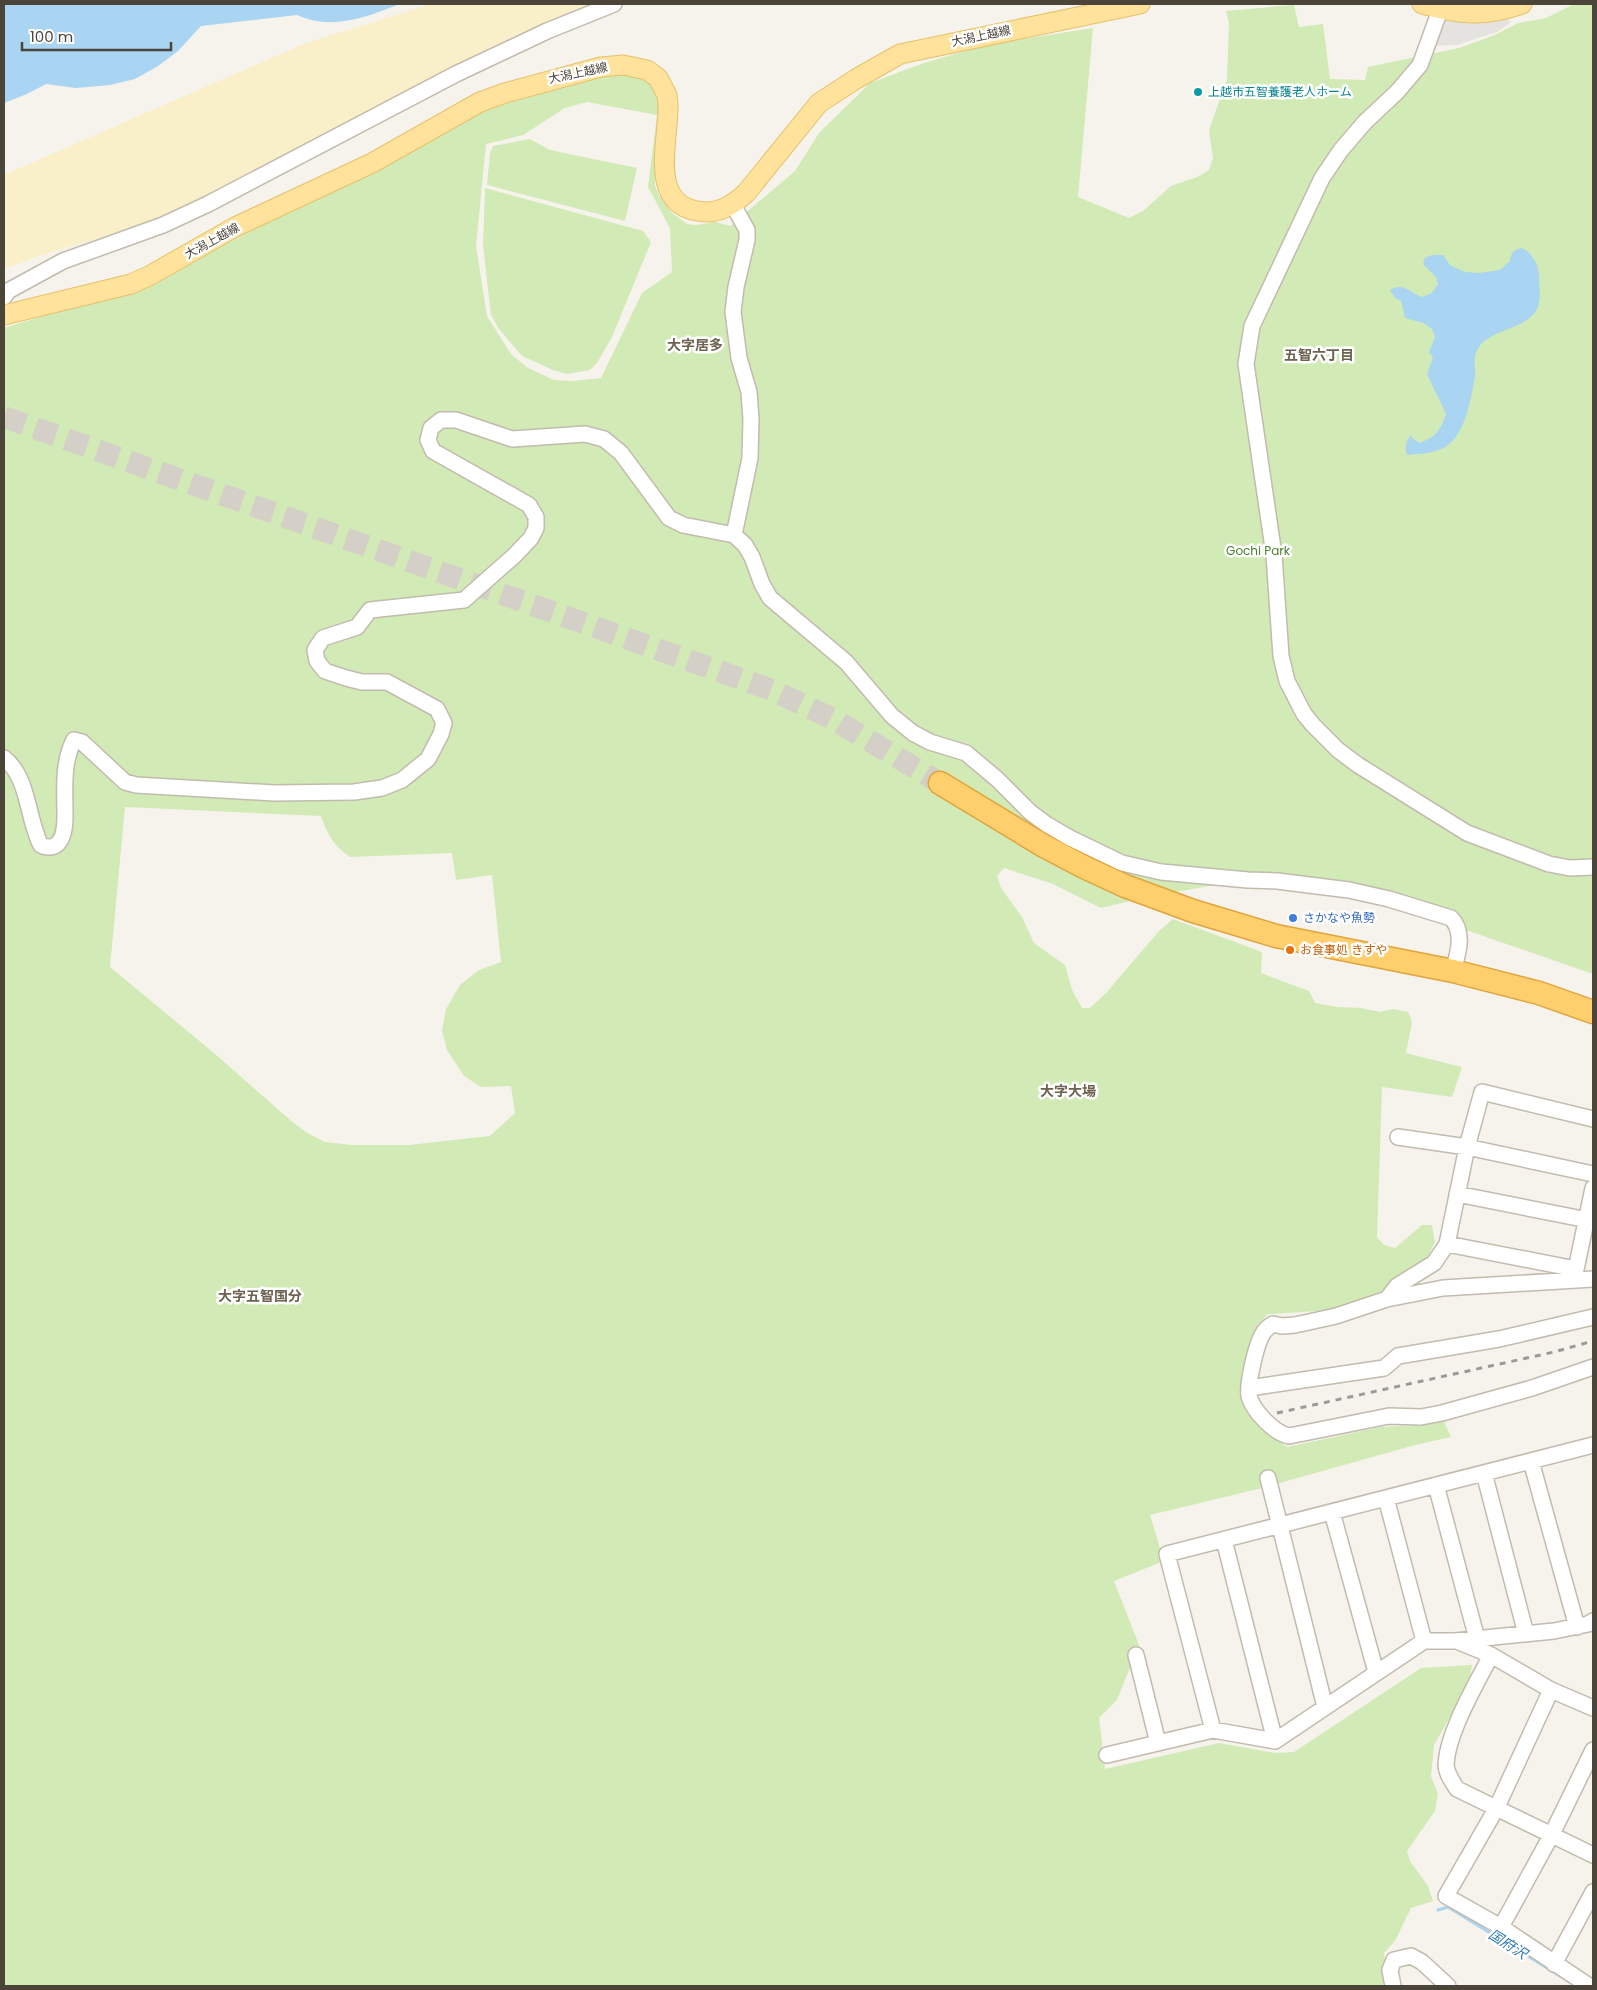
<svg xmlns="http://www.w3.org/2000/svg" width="1597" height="1990" font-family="Poppins,'Noto Sans JP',sans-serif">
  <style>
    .green { fill: #d2eab5; fill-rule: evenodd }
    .sand { fill: #f9efc9 }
    .parking { fill: #e5e3e0 }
    .water { fill: #a9d4f2 }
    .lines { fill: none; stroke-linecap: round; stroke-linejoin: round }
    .stream { stroke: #a9d4f2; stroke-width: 3 }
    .highway-tunnel { stroke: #d4d0c8; stroke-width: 22; stroke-dasharray: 22 11; stroke-linecap: butt }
    .minor-casing { stroke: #c2bbae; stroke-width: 18 }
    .major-casing { stroke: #e6c16a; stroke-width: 21 }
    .highway-casing { stroke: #e0a43c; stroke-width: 25 }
    .minor { stroke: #fff; stroke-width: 15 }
    .major { stroke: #ffe39c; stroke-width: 19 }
    .highway { stroke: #ffcf6e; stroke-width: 22 }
    .rail { stroke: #9a9a9a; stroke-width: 3; stroke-dasharray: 6 6; stroke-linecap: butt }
    .culture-dot { fill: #0f9aa8; stroke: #fff; stroke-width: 2 }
    .shop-dot { fill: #3f7fe0; stroke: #fff; stroke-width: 2 }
    .food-dot { fill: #e8710a; stroke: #fff; stroke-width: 2 }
    .labels { text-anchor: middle; stroke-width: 5; stroke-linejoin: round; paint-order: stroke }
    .street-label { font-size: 12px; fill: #4b4439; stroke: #fff }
    .culture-label { font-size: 12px; fill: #0d838f; stroke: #fff; text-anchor: start }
    .park-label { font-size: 12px; fill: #4a7f2a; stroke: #fff }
    .shop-label { font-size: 12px; fill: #366cbe; stroke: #fff; text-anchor: start }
    .food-label { font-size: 12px; fill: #c56008; stroke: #fff; text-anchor: start }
    .neighbourhood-label { font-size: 14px; font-weight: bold; fill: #6e6250; stroke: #fff }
    .water-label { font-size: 14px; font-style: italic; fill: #2e7ab2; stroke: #fff }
  </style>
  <rect width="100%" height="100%" fill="#f6f3ec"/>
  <path class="green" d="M1574,4H1593V974L1443,922L1339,893L1220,884L1143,898L1101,908L1053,884L1004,868L997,876L1001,888L1022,917L1034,943L1065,965L1072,990L1082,1008H1090L1106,993L1159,931L1173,919L1262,952L1261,973L1309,991L1315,1003L1337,1007L1361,1008L1380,1012L1393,1009L1408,1012L1411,1018L1412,1023L1406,1053L1462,1067L1452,1097L1382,1087L1377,1237L1384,1245L1395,1248L1422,1225H1432L1435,1242L1428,1256L1413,1270L1382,1291L1334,1310L1268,1314L1257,1325L1241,1399L1261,1427L1287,1447L1381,1427L1422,1425L1443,1419L1451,1437L1415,1445L1262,1488L1150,1515L1164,1561L1114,1581L1139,1645L1117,1700L1099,1718L1105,1769L1219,1743L1275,1753L1294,1752L1421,1668L1472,1665L1469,1684L1434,1745L1431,1776L1438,1794L1435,1811L1407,1851L1410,1861L1428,1886L1433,1901L1411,1908L1395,1941L1384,1953L1388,1986H4V328L80,305L134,293L168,277L219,246L310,202L501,101L613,71L647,78L660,97V133L655,173V186L659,195L672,213L687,224L696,225L716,222L730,226L795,171L819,133L870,83L924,63L990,44L1093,28L1078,197L1129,218L1143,211L1171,186L1197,177L1209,170L1213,158L1209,130L1227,79L1229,23L1226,11L1294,5L1299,27L1323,24L1330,79L1365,80L1368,67L1459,48L1495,35L1518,23L1546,18ZM587,102L657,115L648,187L670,228L672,272L642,293L601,378L573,381L554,380L528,368L511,354L487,316L476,246L486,144L523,135L565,108ZM125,807L321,816C327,834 334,846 350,857L452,853L456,880L492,875L501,962L479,970L460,985L446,1009L442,1030L447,1050L464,1076L481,1087L511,1086L515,1113L490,1136L409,1145H352L325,1142L307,1133L290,1120L214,1053L110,967Z
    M530,139L550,150L637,168L625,221L487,185L490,153L493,146Z
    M485,188L643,231L651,242L612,337L597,363L590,370L567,374L553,370L522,356L499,329L491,315L483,246Z"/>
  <path class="sand" d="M432,4H596L528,30L449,68L195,205L129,229L42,255L4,269V175L306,43Z"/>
  <path class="parking" d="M1443,16L1471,22H1492L1508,17L1510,23L1497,32L1457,45L1433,46Z"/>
  <path class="water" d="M4,4H400C366,17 332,31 297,15L201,26L178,51L158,66L135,79L110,85L76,88L46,84L27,94L4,103Z
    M1522,248C1532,253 1539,265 1539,276C1539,284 1541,294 1539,303C1534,331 1484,327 1476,353C1473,360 1476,369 1475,376C1471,398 1465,440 1441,449C1430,454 1418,454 1407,455C1404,448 1406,441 1411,435L1413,439L1420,443C1437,436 1440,431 1446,414L1427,374L1433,357L1429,352L1435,337L1432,329L1423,323L1405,318L1401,301L1395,298L1390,290C1403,282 1409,292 1422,297L1432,293L1438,284L1436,277L1423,264L1425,258L1432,255H1443L1450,265L1465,272L1479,273L1500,270L1510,261C1511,252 1514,250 1522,248Z"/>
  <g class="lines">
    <path class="stream" d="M1438,1910L1448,1907L1573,1984"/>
    <path class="highway-tunnel" d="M4,417L772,690L833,719L940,783"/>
    <g class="minor-casing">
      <path id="minor" d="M1440,10L1420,65L1397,92L1365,122L1341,150L1322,178L1252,326L1246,364L1274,555L1281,656L1287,681L1304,714L1313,725L1338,750L1358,765L1467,833L1549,864L1570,868L1593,867
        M733,205L747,230V240L736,287L733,312L739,358L749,392L751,419L750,458L734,535
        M4,297L8,291L63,261L163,225L208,204L456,74L547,31L614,4
        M4,758C24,773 27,804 34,827C36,832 38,841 41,845C44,847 46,847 49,847C63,847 65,828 65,816C65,791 62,763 74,740L82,742L125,782L136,785L274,793L354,792L382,788L402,780L428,759L441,734L444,723L437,709L387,682H362L346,678L325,671L317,661L315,650L323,638L357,627L370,610L464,600L514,556L531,538L536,528V517L529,505L433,451L428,440L431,428L441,420H456L512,439L585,434L604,439L621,453L669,518L683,525L734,535L745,545L752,557L762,584L770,598L846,662L892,716L913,733L930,742L966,753L997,779L1030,812L1046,824L1070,838L1122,863L1161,872L1248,880L1277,881L1349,890L1389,899L1451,918C1465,932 1458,954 1453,971
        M1398,1137L1467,1147L1593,1174
        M1457,1194L1593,1221
        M1447,1244L1576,1269
        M1574,1279L1593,1188
        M1593,1279L1443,1288L1387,1299L1336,1316L1295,1325L1282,1326L1273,1324C1268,1327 1265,1329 1262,1335C1256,1346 1247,1383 1249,1396C1253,1411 1274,1433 1289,1436L1389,1416L1421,1417L1442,1413L1532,1388L1593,1367
        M1387,1299L1397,1286L1434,1263L1447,1244L1467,1147L1482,1092L1593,1119
        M1249,1388L1384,1368L1398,1356L1499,1339L1593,1317
        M1531,1461L1577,1627
        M1484,1473L1526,1634
        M1268,1478L1325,1707
        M1436,1485L1477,1639
        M1386,1498L1424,1641
        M1332,1512L1376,1672
        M1224,1540L1275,1741
        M1459,1642L1491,1655L1551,1690L1593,1708
        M1136,1655L1158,1743
        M1491,1655C1476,1685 1448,1731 1446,1764C1446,1773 1452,1781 1457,1789L1593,1855
        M1551,1690L1496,1809L1446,1896L1501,1927L1589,1986
        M1213,1730L1167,1554L1593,1445
        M1107,1755L1213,1730L1275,1741L1424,1641H1455L1554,1631L1588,1624L1593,1621
        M1501,1927L1552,1834L1593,1750
        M1554,1964L1593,1892
        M1393,1986L1390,1970L1394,1960L1411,1956L1422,1962L1448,1986"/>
    </g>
    <g class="major-casing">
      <path id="major" d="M1422,4C1459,15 1485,17 1522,4
        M4,315L131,284L149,276L235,227L372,163L480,102L505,93L601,67L623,65L647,70L658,78L667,95L668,105C669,140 648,202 697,211C717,215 732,206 746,193L819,103L856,79L900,54L1140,4"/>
    </g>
    <g class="highway-casing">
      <path id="highway" d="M940,783L1044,846L1084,867L1125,886L1193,911L1276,936L1453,971L1539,993L1593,1012"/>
    </g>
    <use href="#minor" class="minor"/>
    <use href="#major" class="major"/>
    <use href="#highway" class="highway"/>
    <path class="rail" d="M1277,1413L1554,1352L1593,1341"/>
  </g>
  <circle class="culture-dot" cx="1198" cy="92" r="5"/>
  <circle class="shop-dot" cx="1293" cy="918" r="5"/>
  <circle class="food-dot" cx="1290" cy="950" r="5"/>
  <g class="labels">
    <g class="street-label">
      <text transform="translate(981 36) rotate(-12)" y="4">大潟上越線</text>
      <text transform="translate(578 73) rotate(-12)" y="4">大潟上越線</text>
      <text transform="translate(212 241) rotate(-29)" y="4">大潟上越線</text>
    </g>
    <g class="culture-label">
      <text x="1208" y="96">上越市五智養護老人ホーム</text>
    </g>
    <g class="park-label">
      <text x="1258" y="555">Gochi Park</text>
    </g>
    <g class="shop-label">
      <text x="1303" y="922">さかなや魚勢</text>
    </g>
    <g class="food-label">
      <text x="1300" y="954">お食事処 きすや</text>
    </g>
    <g class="neighbourhood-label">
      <text x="695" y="350">大字居多</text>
      <text x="1319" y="360">五智六丁目</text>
      <text x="1068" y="1096">大字大場</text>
      <text x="260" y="1301">大字五智国分</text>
    </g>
    <g class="water-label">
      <text transform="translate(1508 1944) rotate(32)" y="5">国府沢</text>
    </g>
  </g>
  <rect width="1597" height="1990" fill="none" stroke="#4b4439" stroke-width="10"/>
  <path d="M22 42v8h149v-8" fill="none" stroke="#4b4439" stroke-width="2.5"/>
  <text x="30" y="42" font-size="15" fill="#4b4439" stroke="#ffffff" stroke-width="4" paint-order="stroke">100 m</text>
</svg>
